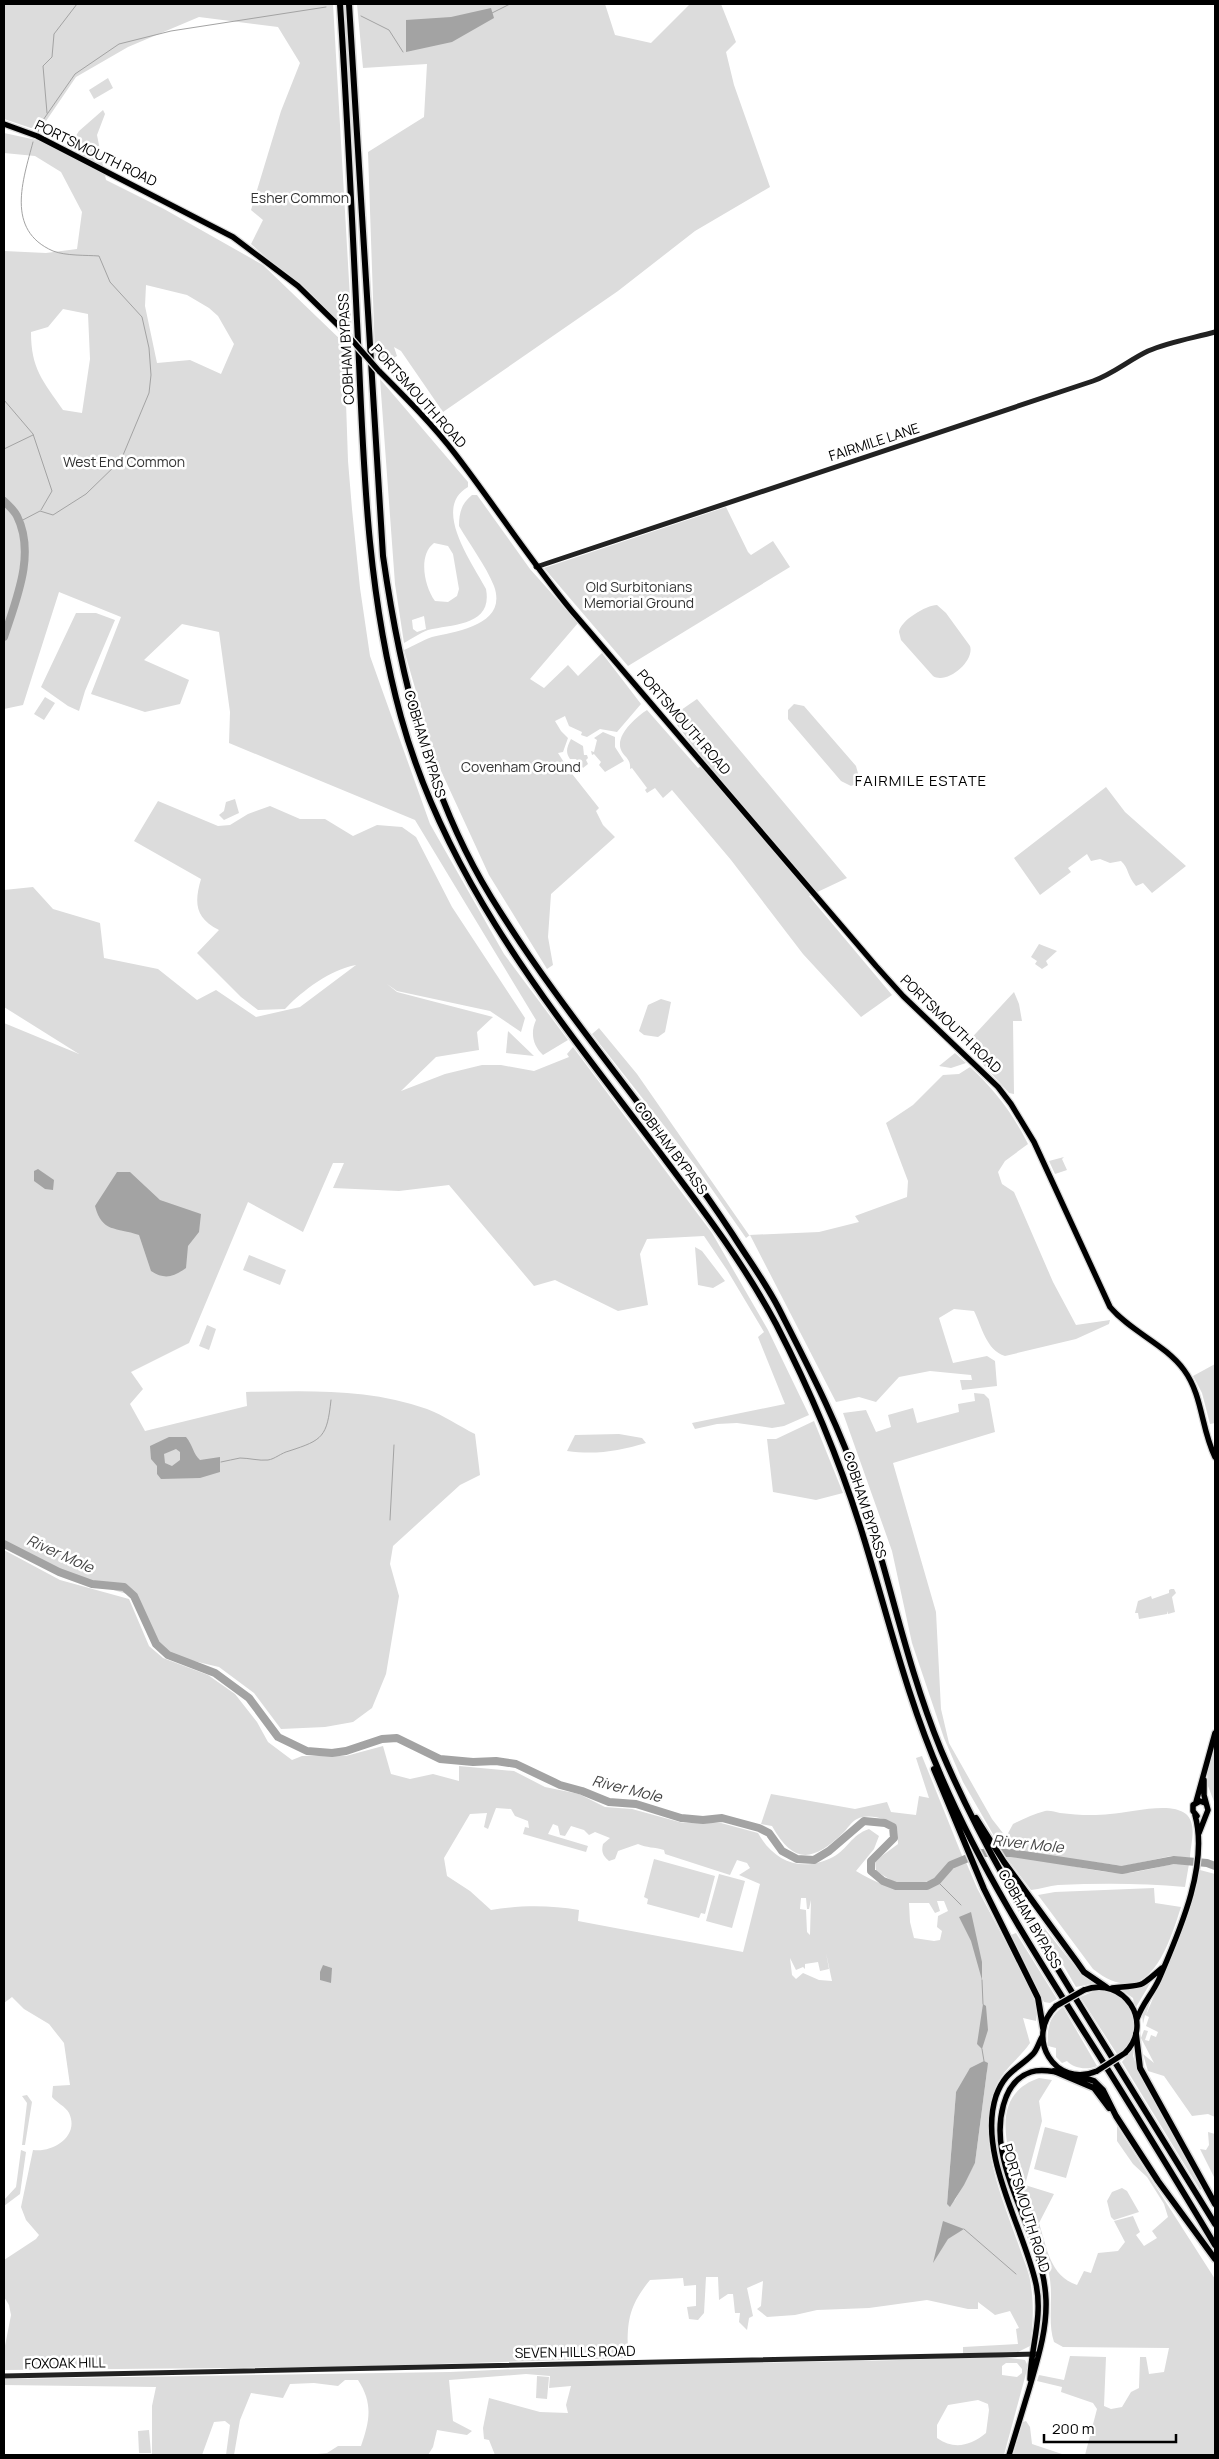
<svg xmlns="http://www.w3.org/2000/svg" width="1219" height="2459" font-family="Manrope,sans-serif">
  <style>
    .green { fill: #dcdcdc; fill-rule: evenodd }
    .water { fill: #a3a3a3; fill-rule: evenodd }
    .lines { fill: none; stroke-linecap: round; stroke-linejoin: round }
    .stream { stroke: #a3a3a3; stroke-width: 1 }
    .river { stroke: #a3a3a3; stroke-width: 8 }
    .primary-casing { stroke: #dbdbdb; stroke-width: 8 }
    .highway-casing { stroke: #dbdbdb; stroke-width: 9 }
    .secondary { stroke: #222; stroke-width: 5 }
    .primary { stroke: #000; stroke-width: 5.5 }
    .highway { stroke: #000; stroke-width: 6 }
    .primary-bridge-casing { stroke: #dbdbdb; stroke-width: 8; stroke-linecap: butt }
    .primary-bridge { stroke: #000; stroke-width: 5.5 }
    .labels { text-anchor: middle; stroke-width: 5; stroke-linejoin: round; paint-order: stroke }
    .street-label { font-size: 14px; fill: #000; stroke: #fff }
    .park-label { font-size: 14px; fill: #333; stroke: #fff }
    .neighbourhood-label { font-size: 15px; letter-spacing: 1px; fill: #000; stroke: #fff }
    .water-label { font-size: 15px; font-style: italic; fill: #444; stroke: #fff }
  </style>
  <rect width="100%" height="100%" fill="#fff"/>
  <path class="green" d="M4,4H333L352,333L251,244L263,220L251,210L281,111L300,63L278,27L199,17L128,47L76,77L44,124L31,128L4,119Z
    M357,4H605L615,35L651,43L690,4H721L736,42L726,52L734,85L770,187L695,231L618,291L443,412L401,351L394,347L397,356L392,359L428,413L433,411L438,415L432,419L375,356L368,152L424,117L427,64L363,68Z
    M108,78L113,88L94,99L89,90Z
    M103,110L105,114L97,135L106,180L164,209L263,265L344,343L348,461L352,509L360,588L370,656L430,824L504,954L568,1040L543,1055C533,1046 530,1033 536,1020L415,820L229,743L230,712L219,632L182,624L144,660L189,680L180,704L145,712L91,694L121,617L59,592L23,705L4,709V251L46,253L77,249L82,212L61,172L35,156L4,153V133L69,147L79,131ZM146,285L187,295L209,308L218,316L234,344L221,374L190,360L157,363L145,306ZM63,309L88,314L90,359L82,413L63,410C43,381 31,369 31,332L48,327Z
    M380,379L468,482V487C431,508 473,564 486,589C493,626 453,624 428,630C420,633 411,639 404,643L395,584ZM434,543L448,546L453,554L459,589L457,596L448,602L435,601C424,586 418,555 434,543ZM424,616L426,629L417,632L413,629L412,620Z
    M472,495H477L530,569L578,623L530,679L544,688L568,665L578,676L602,653L641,704L617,732L600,729L587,737L581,735L582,732L569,726L565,716L555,721L561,731L568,738L563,752L558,753L569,770L599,808L596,811L603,825L615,837L551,894L548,937L553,965L547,969L489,875L436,760L404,650C413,646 423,640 432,637C457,631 508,625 494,586C486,566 470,545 459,526C459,512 462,503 472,495Z
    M726,507L748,552L751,555L773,541L790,567L628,666L544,568Z
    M937,605L946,613L970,646C975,661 947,685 933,676L901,640L899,632C900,621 926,605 937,605Z
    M76,613H96L115,620L85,691L79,711L68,706L41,687Z
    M45,697L55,703L44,720L34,714Z
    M697,699L847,878L809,896L892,995L861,1017L803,954L731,860L672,790L663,798L655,788L647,793L645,790L647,788L632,768L630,769C631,760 626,758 622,752C613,737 636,717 647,710L698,768L706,763L671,717Z
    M794,704L804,706L856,766L859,777L856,784L851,786L841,781L788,719V710Z
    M603,732L615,737V747L624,761L605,772L599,765L601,762L594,754L592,755L591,751L594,752L597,740L594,738Z
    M571,739L583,746L584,755H587L588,758L586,760L588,764L583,768L576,759H570C565,752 567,747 571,739Z
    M1106,787L1125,812L1186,866L1152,893L1143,883L1136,886C1127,876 1129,868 1121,861L1110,863L1100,859L1091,861L1087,854L1068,868L1071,872L1040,895L1014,858Z
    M235,799L239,813L224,820L219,815L224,811L226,802Z
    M158,801L218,826L230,825L248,814L270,806L300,819H325L353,836L377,825L402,827L416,837L452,907L525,1018L521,1032L490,1011L397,991L387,984L397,992L493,1017L477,1032L479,1050L436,1057L401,1091L445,1074L482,1065H501L534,1071L569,1057L567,1054L573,1047L712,1233L768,1330L809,1415L784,1426L772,1428L737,1423L717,1424L695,1429L692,1423L785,1404L758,1337L764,1332L727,1270L704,1236L647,1239L640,1254L648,1305L618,1311L555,1280L534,1286L449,1185L399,1191L333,1188L344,1163H333L303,1232L248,1202L189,1343L131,1372L143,1389L130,1404L145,1431L247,1406L246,1392C307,1391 368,1388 427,1409C443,1415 459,1426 475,1434L480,1475L460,1485L393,1546L390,1564L399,1596L386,1674L372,1708L353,1722L325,1727L281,1729L254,1693L219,1667L168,1655L156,1644L134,1596C87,1583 48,1566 4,1544V1023L79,1054L4,1007V890L33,887L53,909L100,923L104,958L158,969L197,1000L216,990L256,1017L300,1007L356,965C330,970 303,990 285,1009L258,1010L241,997L197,953L219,930C195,918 194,903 201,879L134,841Z
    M1039,944L1057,951L1046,961L1048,965L1042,969L1035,964L1037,961L1031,957Z
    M1014,992L1019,1004L1022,1021H1013L1014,1094L1009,1093L965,1045Z
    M661,999L671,1002L665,1032L658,1037L644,1035L639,1031L648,1005Z
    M599,1028L637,1074L749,1235L819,1232L859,1222L855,1216L907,1197L908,1181L886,1123L913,1105L943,1075L959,1074L970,1067C995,1090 1013,1114 1028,1144L1005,1161L998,1172L1002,1184L1014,1192L1053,1282L1076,1325L1110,1320L1109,1324L1076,1339L1005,1356C986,1350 982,1327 974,1311L954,1309L939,1318L953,1363L987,1356L995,1361L997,1386L962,1390L960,1380H972L971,1375L930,1371L899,1377L876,1402L859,1397L836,1402L750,1235L746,1238L695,1165L592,1034Z
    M508,1031L534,1056L506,1053Z
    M955,1053L966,1063L951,1068L939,1066Z
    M1064,1157L1062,1159L1067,1170L1055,1174L1049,1161Z
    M695,1247L702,1251L725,1281L713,1288L698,1285Z
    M249,1255L286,1270L280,1285L243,1270Z
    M207,1325L216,1329L209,1350L199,1346Z
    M1215,1364V1423L1210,1424L1202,1393L1193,1376Z
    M974,1393L984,1394L989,1399L995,1432L893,1463L936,1612L941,1709L949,1743L992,1819L1006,1837L1013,1824C1023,1819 1034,1814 1045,1811C1050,1810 1055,1812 1060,1813C1076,1815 1094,1816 1110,1814C1130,1813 1170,1801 1186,1814C1198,1825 1190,1845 1190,1858L1171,1856L1124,1866L1002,1850L963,1782L944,1738L912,1643L892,1551L843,1413L866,1410L876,1432L891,1427L888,1415L913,1408L917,1423L959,1412L958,1404L975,1401Z
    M814,1421L843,1493L816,1500L773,1492L767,1439H776Z
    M619,1434L642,1438L646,1443C619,1451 596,1455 567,1451L575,1435Z
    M4,1550L60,1580L129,1599L149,1646L163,1658L208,1675L235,1694L257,1722L268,1742L292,1760L302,1756H346L383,1746L391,1774L410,1779L433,1774L459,1781V1766L514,1771L545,1787L579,1794L605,1807L632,1809L683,1823H721L758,1833C774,1862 802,1873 833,1857C848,1849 851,1835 869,1829L879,1836L874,1849L856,1871C881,1886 911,1898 939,1883C945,1880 947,1872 952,1868C955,1865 962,1864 966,1862L977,1888L1032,1992L1037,2010L1036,2021L1023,2018L1030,2043C1017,2062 1001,2069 993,2094C977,2145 1004,2202 1020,2249C1024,2261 1030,2274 1031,2286C1034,2306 1033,2326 1030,2346L1018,2352L963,2354V2347L1018,2344L1016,2329L1019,2328L1010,2311L995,2315L978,2302V2309H968L927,2300L869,2308L817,2310L795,2315L767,2317L757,2309L761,2306L763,2281L747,2288L753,2316L749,2318L747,2330L739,2322L740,2313H735L733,2294H728L719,2300L718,2277H706L704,2313L698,2320L689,2319L687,2307L696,2306V2285L684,2286L683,2278L650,2280C627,2308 627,2324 628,2358L338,2367L4,2370V2351L11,2315L9,2305L4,2297V2260L36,2239L39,2235L26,2220L21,2207L33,2150C53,2153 80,2136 69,2113C66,2107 56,2102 52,2097L53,2086L70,2085L64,2043L49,2024L24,2009L12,1997L4,2003ZM496,1808L511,1809L515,1816L528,1821L529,1828L525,1827L523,1834L586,1852L588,1846L548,1834L553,1824L558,1826L560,1835L565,1836L571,1826L584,1830L589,1835L595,1832L610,1838L603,1844C601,1852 603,1856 609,1861L615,1859L618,1851L638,1844C647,1848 654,1847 664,1850L665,1854L730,1875L737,1860L747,1863L750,1868L739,1875L760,1884L743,1952L578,1921L579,1910C549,1905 522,1905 491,1910L470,1891L447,1876L444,1858L470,1814L487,1813L484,1827L488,1829ZM801,1898H806L807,1909H809L811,1900L810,1935L807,1932L806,1910L800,1909ZM937,1901H944L948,1911L938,1916L937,1927L942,1931L940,1940L934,1941L914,1938L910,1922L909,1903H929L935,1913L940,1911ZM826,1953L832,1981L819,1980L803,1973L796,1979L792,1975L790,1958L796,1970L803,1967L805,1969V1964L818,1962L820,1971L829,1969ZM987,2071L975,2163L955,2200L947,2204L956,2092Z
    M1171,1589H1174L1176,1593L1172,1597L1175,1612L1168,1614L1167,1611V1614L1139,1619L1138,1613H1135L1138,1601L1151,1596L1152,1599L1169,1593V1590Z
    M1215,1745V1804L1208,1786L1207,1773Z
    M922,1756L963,1858L946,1868L935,1879L922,1883L894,1882L876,1871L875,1861L898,1844L897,1826C888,1819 869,1813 857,1819C852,1821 847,1829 844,1832C813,1862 794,1865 772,1826L761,1824L771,1794L855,1809L887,1802L891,1812L916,1815L919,1796L929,1798L916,1758Z
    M1005,1856C1043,1856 1082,1871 1120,1873C1143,1874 1164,1862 1189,1864L1185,1887C1143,1883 1100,1883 1058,1885C1049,1886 1040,1889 1031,1890Z
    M654,1859L715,1876L705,1914L701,1913L699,1918L647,1904L648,1899L644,1897Z
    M1200,1870L1215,1874V2117L1208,2114L1192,2116L1164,2076L1148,2071L1143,2054L1154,2063L1141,2038L1144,2030L1148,2031L1145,2040L1149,2041L1151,2035L1156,2037L1158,2032L1146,2026L1149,2017L1145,2015L1143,2024L1142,2014L1151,1999L1146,2015L1189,1912Z
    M719,1874L745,1881L732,1928L706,1921Z
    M1154,1888L1155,1903L1181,1907C1167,1951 1147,2012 1093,1969L1038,1895L1055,1892Z
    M1034,1915L1080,1973L1096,1983L1076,1987Z
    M1016,1933L1057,1999L1050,2003L1044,2002L1011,1935Z
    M1152,1980L1135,2009L1133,1998L1120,1989L1137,1988Z
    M1097,1990C1106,1991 1115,1993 1123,2000C1134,2010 1139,2036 1127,2047C1124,2050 1120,2052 1117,2054L1080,1997Z
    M1063,2007L1097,2066C1088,2070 1074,2069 1067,2061L1062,2063L1056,2057V2048L1048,2046C1047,2030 1048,2017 1063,2007Z
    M1134,2046L1133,2056L1138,2070L1203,2188L1200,2190L1122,2062Z
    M1039,2078L1052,2080L1039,2101L1042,2121L1025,2185L1054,2194L1039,2223C1047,2248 1050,2276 1077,2285L1084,2271L1091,2273L1098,2253L1118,2251L1125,2242L1114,2221L1133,2216L1140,2232L1136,2235L1144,2246L1157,2238L1152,2231L1168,2217L1164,2204L1147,2177L1133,2164L1117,2141V2126L1215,2279V2455H1085L1097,2409L1093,2403L1061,2392L1062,2387L1037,2381L1039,2375L1064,2380L1070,2356L1106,2357L1104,2406L1111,2409L1122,2407L1131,2392L1139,2388L1140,2357H1146L1149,2374L1164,2372L1169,2348L1063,2347L1054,2342C1047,2321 1054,2297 1049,2274C1042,2248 1032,2223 1024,2198C1010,2159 984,2097 1039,2078Z
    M27,2095L32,2102L25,2145H22L27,2103L22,2096Z
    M1045,2127L1078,2136L1066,2178L1034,2169Z
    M1208,2132L1215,2134V2179L1200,2149L1206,2150L1209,2145Z
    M21,2150L26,2152L20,2194L4,2206V2200L16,2187Z
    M1122,2188L1127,2191L1139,2212L1114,2220L1111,2217L1107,2201L1112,2192Z
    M994,2356L1025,2360L1028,2366L1004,2455H495L489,2440L484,2439L483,2428L489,2398L540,2412L568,2413L566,2405L571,2386L549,2388L550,2376L526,2374L449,2380L453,2421L472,2431L467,2435L437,2430L433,2447L428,2455H308L327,2453L338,2446H361C370,2420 373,2403 358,2380H345L338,2386L314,2383L290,2384L283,2398L251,2393L240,2420L234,2455H226L230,2425L225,2421L214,2422L202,2455H152V2406L156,2387L4,2385V2379L450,2372L585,2366L901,2360ZM1006,2363H1017L1022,2369V2373L1017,2377L1002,2375V2366ZM978,2400L988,2404L989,2410L986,2433C970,2446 954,2450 937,2438V2425L948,2405Z
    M537,2376L549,2377L547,2399L536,2398Z
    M1026,2421L1030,2427L1032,2444L1065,2455H1013L1023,2422Z
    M149,2430L151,2453H139L138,2431Z"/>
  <path class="water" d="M491,8L494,18L452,42L406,52V20L451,17Z
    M38,1169L54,1180L53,1190L45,1189L34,1181V1171Z
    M117,1172H130L160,1200L201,1214L199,1232L188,1246L186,1268C173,1277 165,1280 151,1271L139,1235C116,1227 102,1233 95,1206Z
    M169,1437H186C193,1445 193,1454 200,1460L220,1457V1472L200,1478L161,1479L157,1474V1466L151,1459L150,1446ZM176,1449L180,1452V1460L172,1466L165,1463L164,1454Z
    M971,1912L982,1962V1980L971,1941L959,1917Z
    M323,1965L332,1968L331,1983L320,1980V1972Z
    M983,2004L986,2006L988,2030L982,2049L977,2044Z
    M984,2061L988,2063L987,2071L975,2163L964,2185L950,2207L947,2204L956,2092L970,2068Z
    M943,2221L964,2229L948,2239L933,2263Z"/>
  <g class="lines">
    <path class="stream" d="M492,13L510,4
      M361,16L389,30L403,52
      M47,113L43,66L52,57L54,34L77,4
      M41,123L75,74L119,44L171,31L326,7
      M38,132L39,129
      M4,400L33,434L52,491L41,510
      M4,449L33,435
      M19,522L40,511L53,515L86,494L121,460L149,393L151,375L149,348L142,317L110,282L99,256C86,255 66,256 53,251C5,230 23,180 33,142
      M221,1462C227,1461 234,1459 240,1458C249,1458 259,1461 268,1460C275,1459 281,1453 289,1451C323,1440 327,1437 331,1400
      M390,1520L394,1445
      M937,1881L961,1905
      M982,1980L983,2004
      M982,2049L984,2061
      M964,2229L1016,2274"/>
    <path class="river" d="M4,501C8,505 14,510 17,516C36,554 16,600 4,637
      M4,1544L59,1572L92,1584L124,1587L134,1596L156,1644L168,1655L215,1673L249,1698L278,1737L307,1751L332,1753L346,1751L382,1739L397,1738L440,1759L473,1762L496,1761L516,1764L560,1785L582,1791L609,1802L636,1804L681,1818L703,1820L722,1818L759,1828L769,1833L782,1851L797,1859L814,1860L829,1851L864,1821L885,1823L893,1827L894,1838L871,1861V1871L883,1881L896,1886H927L937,1881L951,1865L980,1853H1011L1122,1870L1174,1860L1207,1863L1215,1866"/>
    <g class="primary-casing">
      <path id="primary" d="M4,124L37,136L233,237L298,286L344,331
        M379,371C406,398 433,425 456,455C495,506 530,560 571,610L876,966L903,996L998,1087L1011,1104L1034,1142L1110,1307C1131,1332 1165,1344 1184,1370C1203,1396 1201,1429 1215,1457
        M1196,1802L1215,1733
        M1197,1816L1193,1811V1805L1200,1801L1205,1803
        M1199,1833L1208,1810L1204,1795V1780
        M1112,1988C1144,1984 1137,1990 1162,1968
        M1084,1990C1124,1975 1155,2023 1125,2053
        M1056,2006C1024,2037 1055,2089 1097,2071
        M1137,2019C1142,2004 1153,1993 1159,1979C1179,1932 1209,1866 1195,1815
        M1030,2379C1031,2347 1043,2317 1036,2284C1024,2228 977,2154 996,2096C1005,2071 1017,2070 1033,2054C1037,2050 1039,2042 1042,2037
        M1009,2455C1016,2432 1023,2409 1030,2386C1038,2358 1047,2330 1046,2300C1044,2248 1011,2201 1002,2151C997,2124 1001,2082 1031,2072C1040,2069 1049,2071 1058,2072"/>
    </g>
    <g class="highway-casing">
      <path id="highway" d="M340,4C348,123 353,242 359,362C364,481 369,602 401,717C447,884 556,1015 658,1150C700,1206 743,1262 776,1324C810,1390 839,1459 861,1529C887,1612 906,1696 941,1776C980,1867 1033,1951 1086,2035C1130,2104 1173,2175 1215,2245
        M349,4L383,556C400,674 428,794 491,897C563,1015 657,1119 733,1235C748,1259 765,1282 778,1307C808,1366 839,1425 860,1488C889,1575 906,1665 941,1750C979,1840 1030,1924 1081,2007C1126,2079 1170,2152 1215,2224
        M934,1769L984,1889L1038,1998L1043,2028
        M976,1818L1004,1862L1077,1962L1084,1972L1106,1987
        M1136,2034L1140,2068L1215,2204
        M1054,2071L1094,2088L1109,2108
        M1076,2075L1094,2081L1103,2090L1116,2116L1158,2181L1215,2259"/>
    </g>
    <path class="secondary" d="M536,567L1093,381C1113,374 1129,360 1148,351C1169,342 1193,338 1215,332
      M4,2376L1036,2354"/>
    <use href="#primary" class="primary"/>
    <use href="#highway" class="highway"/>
    <g class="primary-bridge-casing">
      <path id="primary-bridge" d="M344,331L379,371
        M1056,2006L1084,1990
        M1097,2071L1125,2053"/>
    </g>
    <use href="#primary-bridge" class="primary-bridge"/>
  </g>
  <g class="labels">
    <g class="street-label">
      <text transform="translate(96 153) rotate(26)" y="5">PORTSMOUTH ROAD</text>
      <text transform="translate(346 349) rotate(-93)" y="5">COBHAM BYPASS</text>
      <text transform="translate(419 396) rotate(48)" y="5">PORTSMOUTH ROAD</text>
      <text transform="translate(874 442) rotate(-18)" y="5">FAIRMILE LANE</text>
      <text transform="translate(684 722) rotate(49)" y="5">PORTSMOUTH ROAD</text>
      <text transform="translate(425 744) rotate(73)" y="5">COBHAM BYPASS</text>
      <text transform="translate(951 1024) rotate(44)" y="5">PORTSMOUTH ROAD</text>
      <text transform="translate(671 1148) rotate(53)" y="5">COBHAM BYPASS</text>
      <text transform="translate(865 1505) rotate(72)" y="5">COBHAM BYPASS</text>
      <text transform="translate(1030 1919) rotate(60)" y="5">COBHAM BYPASS</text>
      <text transform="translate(1026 2208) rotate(73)" y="5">PORTSMOUTH ROAD</text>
      <text transform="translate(575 2352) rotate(-1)" y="5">SEVEN HILLS ROAD</text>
      <text transform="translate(65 2363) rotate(-1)" y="5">FOXOAK HILL</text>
    </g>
    <g class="park-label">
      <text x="300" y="203">Esher Common</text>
      <text x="124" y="467">West End Common</text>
      <text x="639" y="592">Old Surbitonians<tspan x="639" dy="16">Memorial Ground</tspan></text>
      <text x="521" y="772">Covenham Ground</text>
    </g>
    <g class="neighbourhood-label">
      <text x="921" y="786">FAIRMILE ESTATE</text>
    </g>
    <g class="water-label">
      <text transform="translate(60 1554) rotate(24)" y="5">River Mole</text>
      <text transform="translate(627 1789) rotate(14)" y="5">River Mole</text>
      <text transform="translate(1028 1844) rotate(6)" y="5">River Mole</text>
    </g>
  </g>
  <rect width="1219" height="2459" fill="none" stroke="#000000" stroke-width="10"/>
  <path d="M1044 2434v8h132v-8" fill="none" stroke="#000000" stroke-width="2.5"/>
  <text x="1052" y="2434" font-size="15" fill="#000000" stroke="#ffffff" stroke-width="4" paint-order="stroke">200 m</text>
</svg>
